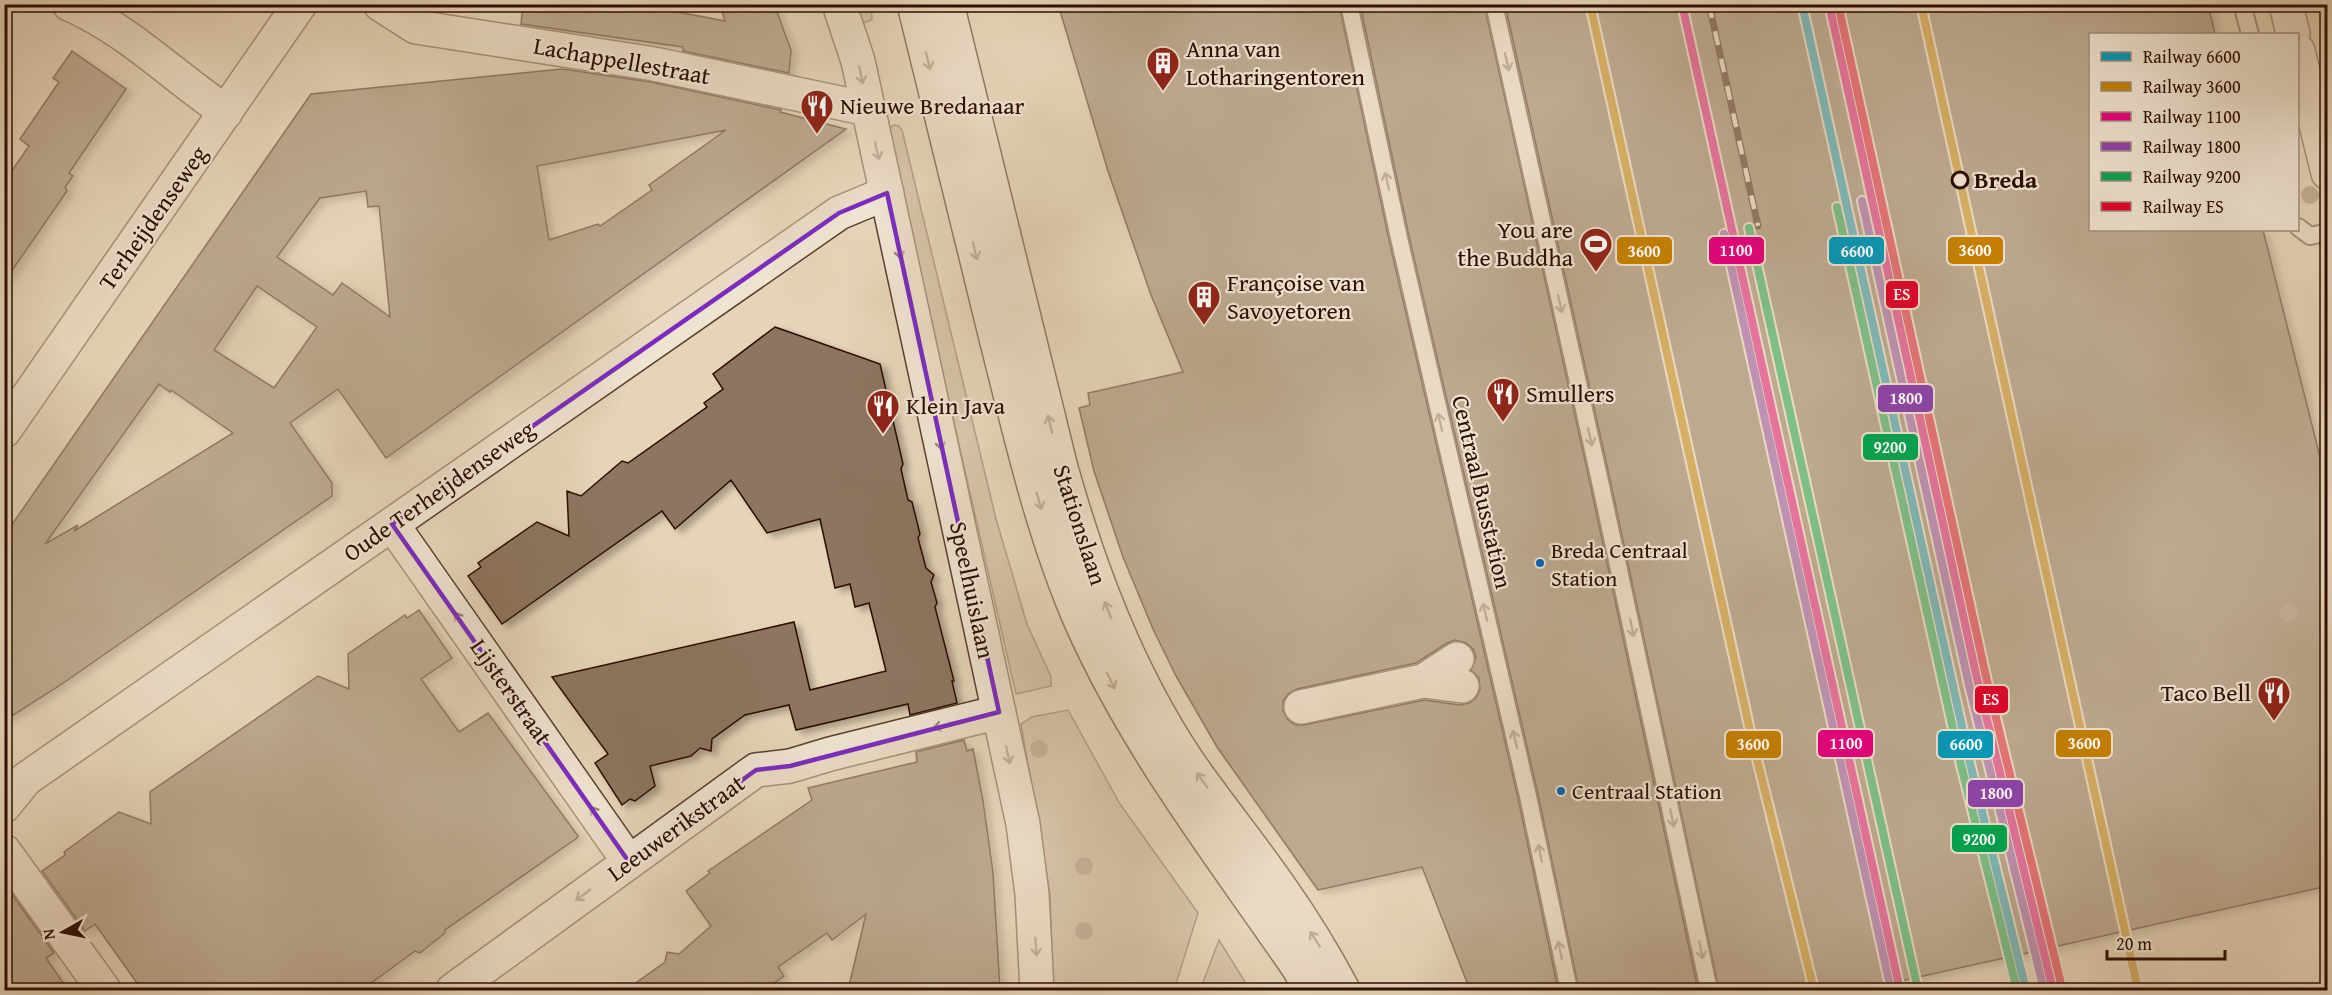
<svg xmlns="http://www.w3.org/2000/svg" width="2332" height="995" font-family="'Gentium Book Plus',serif">
  <style>
    .green { fill: #c7b299; stroke: #7a5f4e; stroke-width: 1.5 }
    .building { fill: #8d7461; stroke: #2d0c02; stroke-width: 1.5; fill-rule: evenodd; filter: url(#shadow) }
    .lines { fill: none; stroke-linecap: round; stroke-linejoin: round }
    .lane-casing { stroke: #5b3e30; stroke-width: 20 }
    .street-casing { stroke: #5b3e30; stroke-width: 36 }
    .secondary-casing { stroke: #2d0c02; stroke-width: 36 }
    .lane { stroke: #efe3d1; stroke-width: 16 }
    .street { stroke: #efe3d1; stroke-width: 33 }
    .secondary { stroke: #efe3d1; stroke-width: 33 }
    .rail-casing { stroke: #2d0c02; stroke-width: 7 }
    .rail { stroke: #efe3d1; stroke-width: 4.5; stroke-dasharray: 14; stroke-linecap: butt }
    .rail-1-casing { stroke: #efe3d1; stroke-width: 12 }
    .rail-2-casing { stroke: #efe3d1; stroke-width: 12 }
    .rail-3-casing { stroke: #efe3d1; stroke-width: 12 }
    .rail-4-casing { stroke: #efe3d1; stroke-width: 12 }
    .rail-5-casing { stroke: #efe3d1; stroke-width: 12 }
    .rail-6-casing { stroke: #efe3d1; stroke-width: 12 }
    .rail-1 { stroke: #0499ba; stroke-width: 8 }
    .rail-2 { stroke: #c48000; stroke-width: 8 }
    .rail-3 { stroke: #e5007d; stroke-width: 8 }
    .rail-4 { stroke: #8e44ad; stroke-width: 8 }
    .rail-5 { stroke: #00a651; stroke-width: 8 }
    .rail-6 { stroke: #e4002b; stroke-width: 8 }
    .tree { fill: #9e8671 }
    .oneway { stroke: #988274 }
    .marked { fill: none; stroke: #7b2cbf; stroke-width: 4.5; stroke-linejoin: round }
    .stop-dot { fill: #efe3d1; stroke: #2d0c02; stroke-width: 3 }
    .bus-dot { fill: #0065bd; stroke: #efe3d1; stroke-width: 2 }
    .labels { text-anchor: middle; stroke-width: 4.5; stroke-linejoin: round; paint-order: stroke }
    .bus-label { font-size: 22px; fill: #2d0c02; stroke: #efe3d1; text-anchor: start }
    .poi-label { font-size: 24px; fill: #2d0c02; stroke: #efe3d1; text-anchor: start }
    .street-label { font-size: 24px; fill: #2d0c02; stroke: #efe3d1 }
    .stop-label { font-size: 24px; font-weight: bold; fill: #2d0c02; stroke: #efe3d1; text-anchor: start }
    .line-badge { stroke: #efe3d1; stroke-width: 2 }
    .badge-label { font-size: 16px; text-anchor: middle; font-weight: bold; fill: #fff }
  </style>
  <defs>
    <filter id="shadow"><feDropShadow dx="6" dy="4" stdDeviation="3" flood-color="#0004"/></filter>
  </defs>
  <rect width="100%" height="100%" fill="#e6d4b8"/>
  <filter id="stains"><feTurbulence type="fractalNoise" baseFrequency=".00333" numOctaves="4"/><feColorMatrix values="0 0 0 0 .2 0 0 0 0 .09 0 0 0 0 .02 0 0 0 .5 -.17"/></filter>
  <radialGradient id="worn" r=".72"><stop offset=".6" stop-color="#630" stop-opacity="0"/><stop offset="1" stop-color="#630" stop-opacity=".3"/></radialGradient>
  <path class="green" d="M854,5H871L872,19L867,22H862Z
    M894,125L899,126L902,130L996,519L1027,624L1051,677V686L1016,694L888,133L890,128Z
    M1068,710L1120,804L1198,913L1174,990H1053L1050,894L1021,724L1032,717Z
    M1219,940L1250,990H1200Z"/>
  <path class="building" d="M523,4H636L725,21L720,4H774L791,50L789,73L683,51V47L521,24Z
    M1058,4H1339L1389,240L1518,798L1558,990H1470L1422,867L1318,890L1217,747L1176,676L1153,629L1123,557L1094,471L1079,408L1090,405L1088,393L1183,372L1151,295L1108,171ZM1455,640L1466,643L1473,649L1476,657L1471,670L1479,678L1480,689L1476,698L1469,703L1460,705L1424,700L1304,725H1295L1288,720L1283,711V701L1288,694L1297,689L1416,663L1447,643Z
    M1360,4H1484L1591,488L1698,990H1579L1538,794L1409,236Z
    M1505,4H2208L2215,34H2091V230H2263L2328,489V886L1860,990H1719L1611,484Z
    M72,51L126,89L69,173L73,176L65,187L67,191L4,282V182L29,146L20,139L59,82L53,78Z
    M562,69L651,82L781,110L780,112L846,129L386,458L338,389L290,423L332,483V496L59,686L4,721V536L311,94ZM726,130L649,185L652,190L600,226L598,224L549,240L537,166ZM366,191L368,207L379,206L390,317L342,283L333,295L277,257L320,198ZM257,286L317,327L274,388L214,350ZM159,384L170,392L171,390L233,433L74,531L78,525L45,544Z
    M775,327L880,364L903,464L901,469L908,500L912,502L920,534L918,538L926,568L934,575L931,582L937,603L935,607L954,681H952L957,703L910,715L908,704L796,730L789,705L745,715L712,739L711,751L700,748L691,756L650,766L655,786L635,801L630,799L622,805L595,763L608,754L552,677L794,622L810,690L886,671L869,603L855,607L850,584L835,588L820,519L767,533L731,480L675,529L662,511L502,624L468,576L481,567L478,563L537,522L569,536L567,491L581,496L622,461L628,463L707,407L704,403L723,389L713,374Z
    M419,610L452,658L421,679L459,732L488,713L578,836L577,838L445,930V933L420,953L415,951L363,989L142,990L95,924L85,931L42,871L65,855L64,852L119,812L151,824L150,792L318,676L349,689L348,654L405,615L407,618Z
    M964,740L967,751L973,749L983,801L993,873L1000,990H848L866,914L832,940L827,933L778,967L784,976L764,990H626L665,962L667,952L679,954L711,926L686,891L710,873L708,871L812,800L808,788L917,762L916,752Z
    M11,893L54,953L46,958L68,990H17L4,973V897Z"/>
  <g class="lines">
    <g class="lane-casing">
      <path id="lane" d="M1349,4L1399,238L1528,796L1569,990
        M1494,4L1601,486L1709,990
        M2242,4L2250,34
        M2298,227L2310,236L2328,232"/>
    </g>
    <g class="street-casing">
      <path id="street" d="M69,4C127,29 173,76 226,112
        M380,4L416,27L654,64L868,109
        M839,4L858,61L1023,824L1032,894L1037,990
        M2286,4L2293,34
        M2298,51L2328,173
        M4,431L300,4
        M392,524L629,862
        M1423,681L1457,659
        M1301,707L1423,681L1462,686
        M4,806L26,779L839,213L887,193
        M4,851L104,990
        M453,990L756,770L790,766L830,754L999,712"/>
    </g>
    <g class="secondary-casing">
      <path id="secondary" d="M914,4C942,117 970,230 997,342C1021,437 1043,535 1082,624C1138,749 1221,855 1298,967L1311,990
        M947,4L1061,468C1090,571 1128,672 1188,762C1217,804 1250,844 1279,886C1303,920 1324,954 1343,990"/>
    </g>
    <use href="#lane" class="lane"/>
    <use href="#street" class="street"/>
    <use href="#secondary" class="secondary"/>
    <g class="rail-casing">
      <path id="rail" d="M1709,4L1758,226"/>
    </g>
    <use href="#rail" class="rail"/>
    <g class="rail-1-casing">
      <path id="rail-1" d="M1802,4L1970,763L2026,990"/>
    </g>
    <g class="rail-2-casing">
      <path id="rail-2" d="M1590,4L1751,735L1814,990
        M1921,4L2138,990"/>
    </g>
    <g class="rail-3-casing">
      <path id="rail-3" d="M1682,4L1900,990
        M1829,4L1978,683L2053,990"/>
    </g>
    <g class="rail-4-casing">
      <path id="rail-4" d="M1862,201L1969,685L2044,990
        M1724,234L1891,990"/>
    </g>
    <g class="rail-5-casing">
      <path id="rail-5" d="M1837,207L1961,765L2017,990
        M1749,228L1918,990"/>
    </g>
    <g class="rail-6-casing">
      <path id="rail-6" d="M1838,4L1987,681L2062,988"/>
    </g>
    <use href="#rail-1" class="rail-1"/>
    <use href="#rail-2" class="rail-2"/>
    <use href="#rail-3" class="rail-3"/>
    <use href="#rail-4" class="rail-4"/>
    <use href="#rail-5" class="rail-5"/>
    <use href="#rail-6" class="rail-6"/>
  </g>
  <g class="tree">
    <circle cx="2310" cy="195" r="9"/>
    <circle cx="2289" cy="613" r="9"/>
    <circle cx="1039" cy="749" r="9"/>
    <circle cx="1084" cy="866" r="9"/>
    <circle cx="1084" cy="931" r="9"/>
  </g>
  <defs><path id="oneway-shaft" d="M-6 0H5M1.5-3L5.5 0L1.5 3" fill="none" stroke-width="1.6" stroke-linecap="round" stroke-linejoin="round" transform="scale(1.5)"/></defs>
  <g class="oneway">
    <use href="#oneway-shaft" transform="translate(928 61) rotate(76)"/>
    <use href="#oneway-shaft" transform="translate(1507 62) rotate(77)"/>
    <use href="#oneway-shaft" transform="translate(861 75) rotate(78)"/>
    <use href="#oneway-shaft" transform="translate(877 151) rotate(77)"/>
    <use href="#oneway-shaft" transform="translate(1387 181) rotate(-102)"/>
    <use href="#oneway-shaft" transform="translate(899 250) rotate(78)"/>
    <use href="#oneway-shaft" transform="translate(975 251) rotate(76)"/>
    <use href="#oneway-shaft" transform="translate(1560 304) rotate(78)"/>
    <use href="#oneway-shaft" transform="translate(1440 422) rotate(-103)"/>
    <use href="#oneway-shaft" transform="translate(1050 424) rotate(-104)"/>
    <use href="#oneway-shaft" transform="translate(1590 437) rotate(77)"/>
    <use href="#oneway-shaft" transform="translate(940 441) rotate(78)"/>
    <use href="#oneway-shaft" transform="translate(1039 501) rotate(73)"/>
    <use href="#oneway-shaft" transform="translate(1108 610) rotate(-111)"/>
    <use href="#oneway-shaft" transform="translate(1485 612) rotate(-104)"/>
    <use href="#oneway-shaft" transform="translate(460 620) rotate(-125)"/>
    <use href="#oneway-shaft" transform="translate(1632 628) rotate(78)"/>
    <use href="#oneway-shaft" transform="translate(1111 681) rotate(63)"/>
    <use href="#oneway-shaft" transform="translate(942 726) rotate(166)"/>
    <use href="#oneway-shaft" transform="translate(1515 739) rotate(-103)"/>
    <use href="#oneway-shaft" transform="translate(1008 755) rotate(78)"/>
    <use href="#oneway-shaft" transform="translate(1202 780) rotate(-126)"/>
    <use href="#oneway-shaft" transform="translate(596 814) rotate(-125)"/>
    <use href="#oneway-shaft" transform="translate(1672 818) rotate(78)"/>
    <use href="#oneway-shaft" transform="translate(1540 853) rotate(-102)"/>
    <use href="#oneway-shaft" transform="translate(583 895) rotate(144)"/>
    <use href="#oneway-shaft" transform="translate(1315 939) rotate(-123)"/>
    <use href="#oneway-shaft" transform="translate(1036 947) rotate(86)"/>
    <use href="#oneway-shaft" transform="translate(1560 950) rotate(-102)"/>
    <use href="#oneway-shaft" transform="translate(1701 950) rotate(78)"/>
  </g>
  <path d="M0 0H2332V995H0ZM887,193L999,712L790,766L756,770L629,862L392,524L839,213Z" fill="#e6d4b8" fill-opacity=".55" fill-rule="evenodd"/>
  <path class="marked" d="M887,193L999,712L790,766L756,770L629,862L392,524L839,213Z"/>
  <defs>
    <g id="building-pin" transform="scale(1.725)"><path d="M0 17L-7.5 6A9.5 9.5 0 1 1 7.5 6Z" fill="#8f2418" stroke="#efe3d1"/><path d="M-4-6H4V6H1V3H-1V6H-4ZM-2.5-4.3h1.7v1.8h-1.7ZM.8-4.3h1.7v1.8H.8ZM-2.5-1h1.7V.8h-1.7ZM.8-1h1.7V.8H.8Z" fill="#fff"/></g>
    <g id="restaurant-pin" transform="scale(1.725)"><path d="M0 17L-7.5 6A9.5 9.5 0 1 1 7.5 6Z" fill="#8f2418" stroke="#efe3d1"/><path d="M-5-6h1v4h1v-4h1v4h1v-4h1v5L-1.5 .5V6h-2V.5L-5-1ZM5-6V6H3V1.5H1.5Q1.5-4 5-6Z" fill="#fff"/></g>
    <g id="stadium-pin" transform="scale(1.725)"><path d="M0 17L-7.5 6A9.5 9.5 0 1 1 7.5 6Z" fill="#8f2418" stroke="#efe3d1"/><path d="M0-5a6.5 5 0 1 0 0 10a6.5 5 0 1 0 0-10ZM-3.5-1.8h7v3.6h-7Z" fill="#fff"/></g>
  </defs>
  <g fill-rule="evenodd">
    <use href="#building-pin" x="1163" y="63"/>
    <use href="#restaurant-pin" x="817" y="106"/>
    <use href="#stadium-pin" x="1596" y="244"/>
    <use href="#building-pin" x="1204" y="297"/>
    <use href="#restaurant-pin" x="1503" y="394"/>
    <use href="#restaurant-pin" x="883" y="406"/>
    <use href="#restaurant-pin" x="2274" y="693"/>
  </g>
  <circle class="stop-dot" cx="1960" cy="180" r="8"/>
  <g class="bus-dot">
    <circle cx="1540" cy="563" r="5"/>
    <circle cx="1561" cy="791" r="5"/>
  </g>
  <g class="labels">
    <g class="bus-label">
      <text x="1551" y="558">Breda Centraal<tspan x="1551" dy="28">Station</tspan></text>
      <text x="1572" y="799">Centraal Station</text>
    </g>
    <g class="poi-label">
      <text x="1186" y="57">Anna van<tspan x="1186" dy="28">Lotharingentoren</tspan></text>
      <text x="840" y="114">Nieuwe Bredanaar</text>
      <text x="1573" y="238" text-anchor="end">You are<tspan x="1573" dy="28">the Buddha</tspan></text>
      <text x="1227" y="291">Françoise van<tspan x="1227" dy="28">Savoyetoren</tspan></text>
      <text x="1526" y="402">Smullers</text>
      <text x="906" y="414">Klein Java</text>
      <text x="2251" y="701" text-anchor="end">Taco Bell</text>
    </g>
    <g class="street-label">
      <text transform="translate(622 61) rotate(10)" y="8">Lachappellestraat</text>
      <text transform="translate(153 218) rotate(-55)" y="8">Terheijdenseweg</text>
      <text transform="translate(439 491) rotate(-35)" y="8">Oude Terheijdenseweg</text>
      <text transform="translate(1482 492) rotate(77)" y="8">Centraal Busstation</text>
      <text transform="translate(1080 525) rotate(72)" y="8">Stationslaan</text>
      <text transform="translate(972 590) rotate(78)" y="8">Speelhuislaan</text>
      <text transform="translate(511 692) rotate(55)" y="8">Lijsterstraat</text>
      <text transform="translate(676 828) rotate(-36)" y="8">Leeuwerikstraat</text>
    </g>
    <g class="stop-label">
      <text x="1974" y="188">Breda</text>
    </g>
  </g>
  <g class="line-badge">
    <rect x="1708" y="236" width="57" height="29" rx="6" fill="#e5007d"/>
    <rect x="1947" y="236" width="57" height="29" rx="6" fill="#c48000"/>
    <rect x="1828" y="236" width="57" height="29" rx="6" fill="#0499ba"/>
    <rect x="1616" y="236" width="57" height="29" rx="6" fill="#c48000"/>
    <rect x="1885" y="280" width="34" height="29" rx="6" fill="#e4002b"/>
    <rect x="1877" y="384" width="57" height="29" rx="6" fill="#8e44ad"/>
    <rect x="1862" y="433" width="57" height="28" rx="6" fill="#00a651"/>
    <rect x="1974" y="685" width="35" height="29" rx="6" fill="#e4002b"/>
    <rect x="1817" y="729" width="57" height="29" rx="6" fill="#e5007d"/>
    <rect x="2055" y="729" width="57" height="29" rx="6" fill="#c48000"/>
    <rect x="1937" y="730" width="57" height="29" rx="6" fill="#0499ba"/>
    <rect x="1725" y="730" width="57" height="29" rx="6" fill="#c48000"/>
    <rect x="1967" y="779" width="57" height="29" rx="6" fill="#8e44ad"/>
    <rect x="1951" y="824" width="57" height="29" rx="6" fill="#00a651"/>
  </g>
  <g class="badge-label">
    <text x="1736" y="256">1100</text>
    <text x="1975" y="256">3600</text>
    <text x="1857" y="257">6600</text>
    <text x="1644" y="257">3600</text>
    <text x="1902" y="300">ES</text>
    <text x="1906" y="404">1800</text>
    <text x="1890" y="453">9200</text>
    <text x="1991" y="705">ES</text>
    <text x="1846" y="749">1100</text>
    <text x="2084" y="749">3600</text>
    <text x="1966" y="750">6600</text>
    <text x="1753" y="750">3600</text>
    <text x="1996" y="799">1800</text>
    <text x="1979" y="845">9200</text>
  </g>
  <rect width="2332" height="995" fill="none" stroke="#e6d4b8" stroke-width="24"/>
  <rect x="6" y="6" width="2320" height="983" fill="none" stroke="#2d0c02" stroke-width="3"/>
  <rect x="12" y="12" width="2308" height="971" fill="none" stroke="#2d0c02" stroke-width="1.5"/>
  <rect x="2089" y="33" width="210" height="198" fill="#efe3d1" stroke="#a18d7e" stroke-width="1.5"/>
  <rect x="2101" y="52" width="30" height="9" fill="#0499ba" stroke="#a18d7e" stroke-width="1.5"/>
  <text x="2143" y="63" font-size="18" fill="#2d0c02">Railway 6600</text>
  <rect x="2101" y="82" width="30" height="9" fill="#c48000" stroke="#a18d7e" stroke-width="1.5"/>
  <text x="2143" y="93" font-size="18" fill="#2d0c02">Railway 3600</text>
  <rect x="2101" y="112" width="30" height="9" fill="#e5007d" stroke="#a18d7e" stroke-width="1.5"/>
  <text x="2143" y="123" font-size="18" fill="#2d0c02">Railway 1100</text>
  <rect x="2101" y="142" width="30" height="9" fill="#8e44ad" stroke="#a18d7e" stroke-width="1.5"/>
  <text x="2143" y="153" font-size="18" fill="#2d0c02">Railway 1800</text>
  <rect x="2101" y="172" width="30" height="9" fill="#00a651" stroke="#a18d7e" stroke-width="1.5"/>
  <text x="2143" y="183" font-size="18" fill="#2d0c02">Railway 9200</text>
  <rect x="2101" y="202" width="30" height="9" fill="#e4002b" stroke="#a18d7e" stroke-width="1.5"/>
  <text x="2143" y="213" font-size="18" fill="#2d0c02">Railway ES</text>
  <g transform="translate(63 932) rotate(261)" stroke="#efe3d1" stroke-width="4.5" paint-order="stroke">
  <path d="M0-4.5L10 22L0 15L-10 22Z" fill="#2d0c02"/>
  <text y="-9" font-size="16" font-weight="bold" text-anchor="middle" fill="#2d0c02">N</text>
  </g>
  <path d="M2107 950v9h118v-9" fill="none" stroke="#2d0c02" stroke-width="3"/>
  <text x="2116" y="950" font-size="18" fill="#2d0c02" stroke="#efe3d1" stroke-width="4.5" paint-order="stroke">20 m</text>
  <rect width="100%" height="100%" filter="url(#stains)"/>
  <rect width="100%" height="100%" fill="url(#worn)"/>
</svg>
